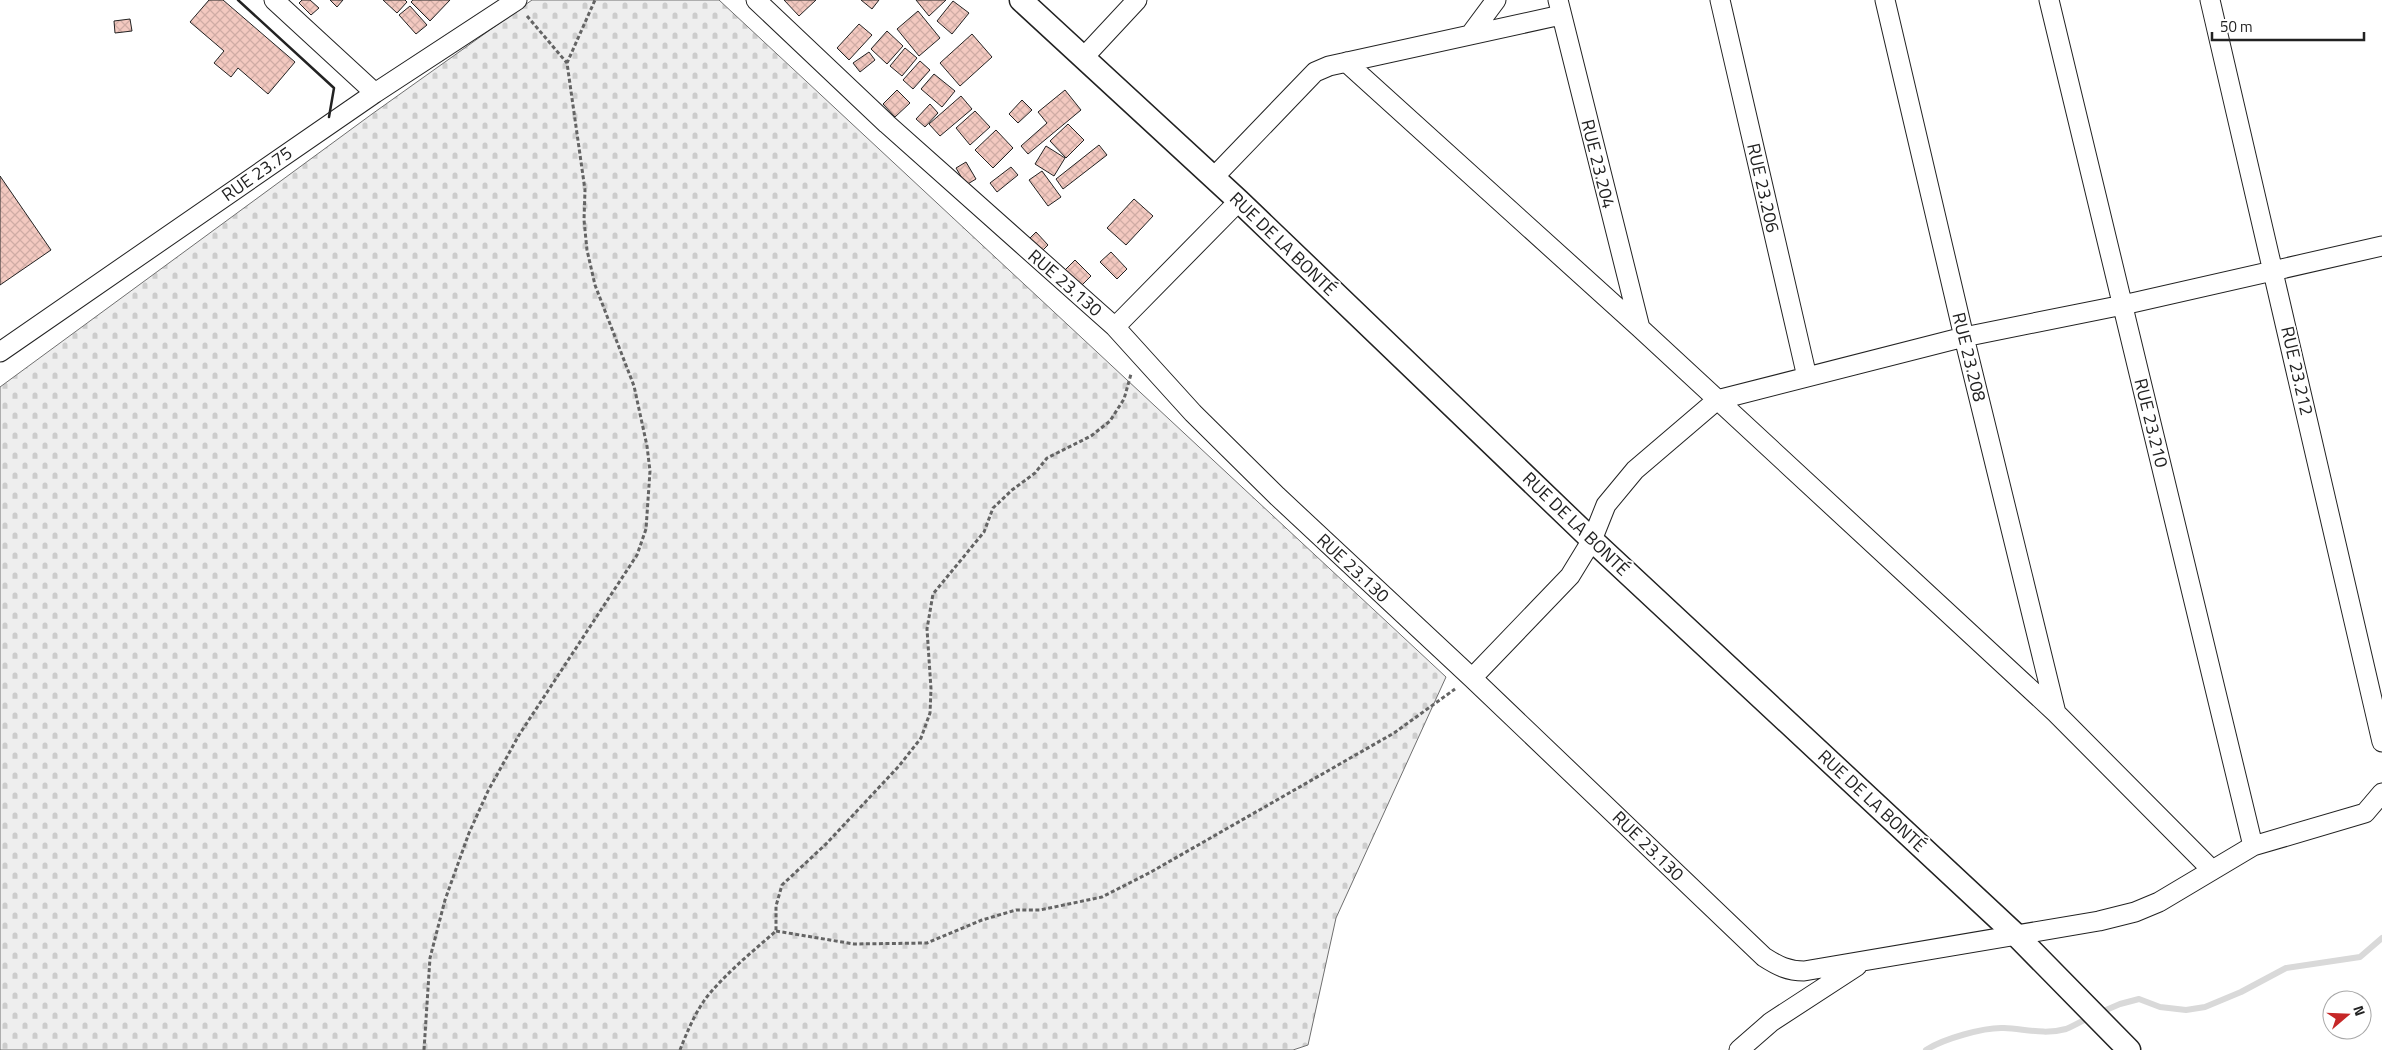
<svg xmlns="http://www.w3.org/2000/svg" width="2382" height="1050" font-family="'Titillium Web',sans-serif">
  <style>
    .cemetery { fill: url(#cemetery-stones); stroke: #6f6f6f }
    .lines { fill: none; stroke-linecap: round; stroke-linejoin: round }
    .stream { stroke: #d9d9d9; stroke-width: 6 }
    .building { fill: url(#building-cross-hatch); stroke: #222 }
    .minor-casing { stroke: #222; stroke-width: 21 }
    .tertiary-casing { stroke: #222; stroke-width: 25 }
    .path { stroke: #646464; stroke-width: 3; stroke-dasharray: 4 2.5; stroke-linecap: butt }
    .minor { stroke: #fff; stroke-width: 19 }
    .tertiary { stroke: #fff; stroke-width: 22 }
    .wall { stroke: #222; stroke-width: 2.5 }
    .labels { text-anchor: middle; stroke-width: 4; stroke-linejoin: round; paint-order: stroke }
    .street-label { font-size: 18px; fill: #222; stroke: #fff }
  </style>
  <defs>
    <pattern id="cemetery-stones" width="16" height="16" patternUnits="userSpaceOnUse" patternTransform="scale(1.25)"><rect width="16" height="16" fill="#eee"/><path d="M2 7V4a2 2 0 0 1 4 0v3zM10 15v-3a2 2 0 0 1 4 0v3z" fill="#ccc"/></pattern>
    <pattern id="building-cross-hatch" width="8" height="8" patternUnits="userSpaceOnUse" patternTransform="scale(1.25)"><rect width="8" height="8" fill="#f3c9c0"/><path d="M0 0l8 8M0 8l8-8" fill="none" stroke="#d0aca5"/></pattern>
  </defs>
  <rect width="100%" height="100%" fill="#fff"/>
  <path class="cemetery" d="M532,0H719L1446,677L1336,918L1308,1045L1293,1050H0V387L372,114Z"/>
  <g class="lines">
    <path class="stream" d="M2099,1013L2120,1004L2139,999L2160,1007L2186,1010L2205,1007L2241,992L2286,968L2360,957L2382,938
      M1926,1050C1943,1039 1984,1027 2004,1028C2025,1029 2044,1035 2066,1029C2074,1026 2082,1021 2090,1017"/>
  </g>
  <path class="building" d="M209,0H223L295,62L268,94L238,68L231,77L214,63L224,51L190,22Z
    M302,0H310L319,8L311,15L299,3Z
    M330,0H343L337,7Z
    M383,0H405L407,2L397,13Z
    M413,0H450L430,21L411,2Z
    M784,0H816L799,16Z
    M861,0H879L872,9Z
    M916,0H946L929,16Z
    M953,1L969,13L952,34L937,21Z
    M410,6L427,25L416,34L399,15Z
    M918,11L940,38L919,56L897,29Z
    M130,19L132,31L115,33L114,21Z
    M859,24L872,35L849,60L837,48Z
    M887,31L903,46L887,64L871,49Z
    M972,34L992,57L960,86L940,63Z
    M905,48L917,58L902,76L890,66Z
    M869,52L875,60L860,72L853,63Z
    M920,61L930,70L913,89L903,80Z
    M934,74L955,91L942,107L921,89Z
    M897,90L910,103L895,117L883,104Z
    M1065,90L1081,110L1028,154L1021,146L1047,123L1038,112Z
    M961,96L972,109L940,136L929,124Z
    M1022,100L1032,110L1018,123L1009,114Z
    M930,104L938,113L925,127L916,119Z
    M975,111L990,127L970,145L956,128Z
    M1068,124L1084,140L1066,158L1050,141Z
    M996,130L1013,148L993,168L975,150Z
    M1099,145L1107,155L1063,189L1056,179Z
    M1046,146L1065,158L1054,176L1035,164Z
    M966,162L976,179L966,185L956,168Z
    M1011,167L1018,175L997,192L990,183Z
    M1042,171L1061,197L1048,206L1029,180Z
    M0,176L51,250L0,285Z
    M1134,199L1153,216L1126,245L1107,228Z
    M1036,232L1048,245L1040,253L1028,240Z
    M1111,252L1127,269L1117,279L1100,262Z
    M1075,260L1091,276L1078,289L1062,273Z"/>
  <g class="lines">
    <g class="minor-casing">
      <path id="minor" d="M274,0L375,93
        M756,0L887,124L1115,327L1193,413L1277,496L1472,678L1764,957C1778,966 1788,971 1804,971L2099,921L2135,912L2159,902L2253,846L2365,813L2382,793
        M1558,0L1640,328
        M1720,0L1807,377
        M1885,0L1964,337L2056,713
        M2049,0L2253,846
        M2210,0L2382,742
        M1470,35L1496,0
        M1083,58L1137,0
        M1346,62L1640,328L2056,713L2211,869
        M1213,178L1315,72L1329,66L1561,15
        M1115,327L1239,201
        M0,352L375,93L517,0
        M1472,678L1570,576L1592,540L1606,505L1635,470L1717,400L1964,337L2123,305L2382,246
        M1739,1050L1771,1022L1857,966"/>
    </g>
    <g class="tertiary-casing">
      <path id="tertiary" d="M1021,0L1239,201L1592,540L2016,935L2129,1050"/>
    </g>
    <path class="path" d="M527,16L567,63
      M776,931L854,944L927,943L982,920L1016,910H1040L1102,897L1151,872L1394,733L1455,689
      M424,1050L430,958L445,900L469,833L488,791L519,735L637,555L646,529L650,471L647,446L634,386L595,285L587,250L584,220L585,190L567,63L595,0
      M680,1050C687,1032 695,1013 706,998C726,973 752,952 776,931V906L782,885L826,844L899,766L921,738L930,713L931,689L927,629L933,594L984,532L993,508L1012,490L1035,473L1047,458L1091,436L1110,421L1124,399L1131,374"/>
    <use href="#minor" class="minor"/>
    <use href="#tertiary" class="tertiary"/>
    <path class="wall" d="M238,0L334,88L329,117"/>
  </g>
  <g class="labels">
    <g class="street-label">
      <text transform="translate(1598 164) rotate(76)" y="6">RUE 23.204</text>
      <text transform="translate(257 174) rotate(-35)" y="6">RUE 23.75</text>
      <text transform="translate(1763 188) rotate(77)" y="6">RUE 23.206</text>
      <text transform="translate(1283 244) rotate(44)" y="6">RUE DE LA BONTÉ</text>
      <text transform="translate(1065 283) rotate(41)" y="6">RUE 23.130</text>
      <text transform="translate(1969 357) rotate(76)" y="6">RUE 23.208</text>
      <text transform="translate(2297 371) rotate(77)" y="6">RUE 23.212</text>
      <text transform="translate(2151 423) rotate(76)" y="6">RUE 23.210</text>
      <text transform="translate(1576 524) rotate(44)" y="6">RUE DE LA BONTÉ</text>
      <text transform="translate(1353 568) rotate(43)" y="6">RUE 23.130</text>
      <text transform="translate(1872 801) rotate(43)" y="6">RUE DE LA BONTÉ</text>
      <text transform="translate(1648 846) rotate(44)" y="6">RUE 23.130</text>
    </g>
  </g>
  <g transform="translate(2347 1015) rotate(71)"><circle r="24" fill="#ffffff" stroke="#a7a7a7"/>
  <path d="M0-4L9 19L0 12L-9 19Z" fill="#c62828"/>
  <text y="-8" font-size="14" font-weight="bold" text-anchor="middle" fill="#222222">N</text>
  </g>
  <path d="M2212 32v8h152v-8" fill="none" stroke="#222222" stroke-width="2.5"/>
  <text x="2220" y="32" font-size="15" fill="#222222" stroke="#ffffff" stroke-width="4" paint-order="stroke">50 m</text>
</svg>
